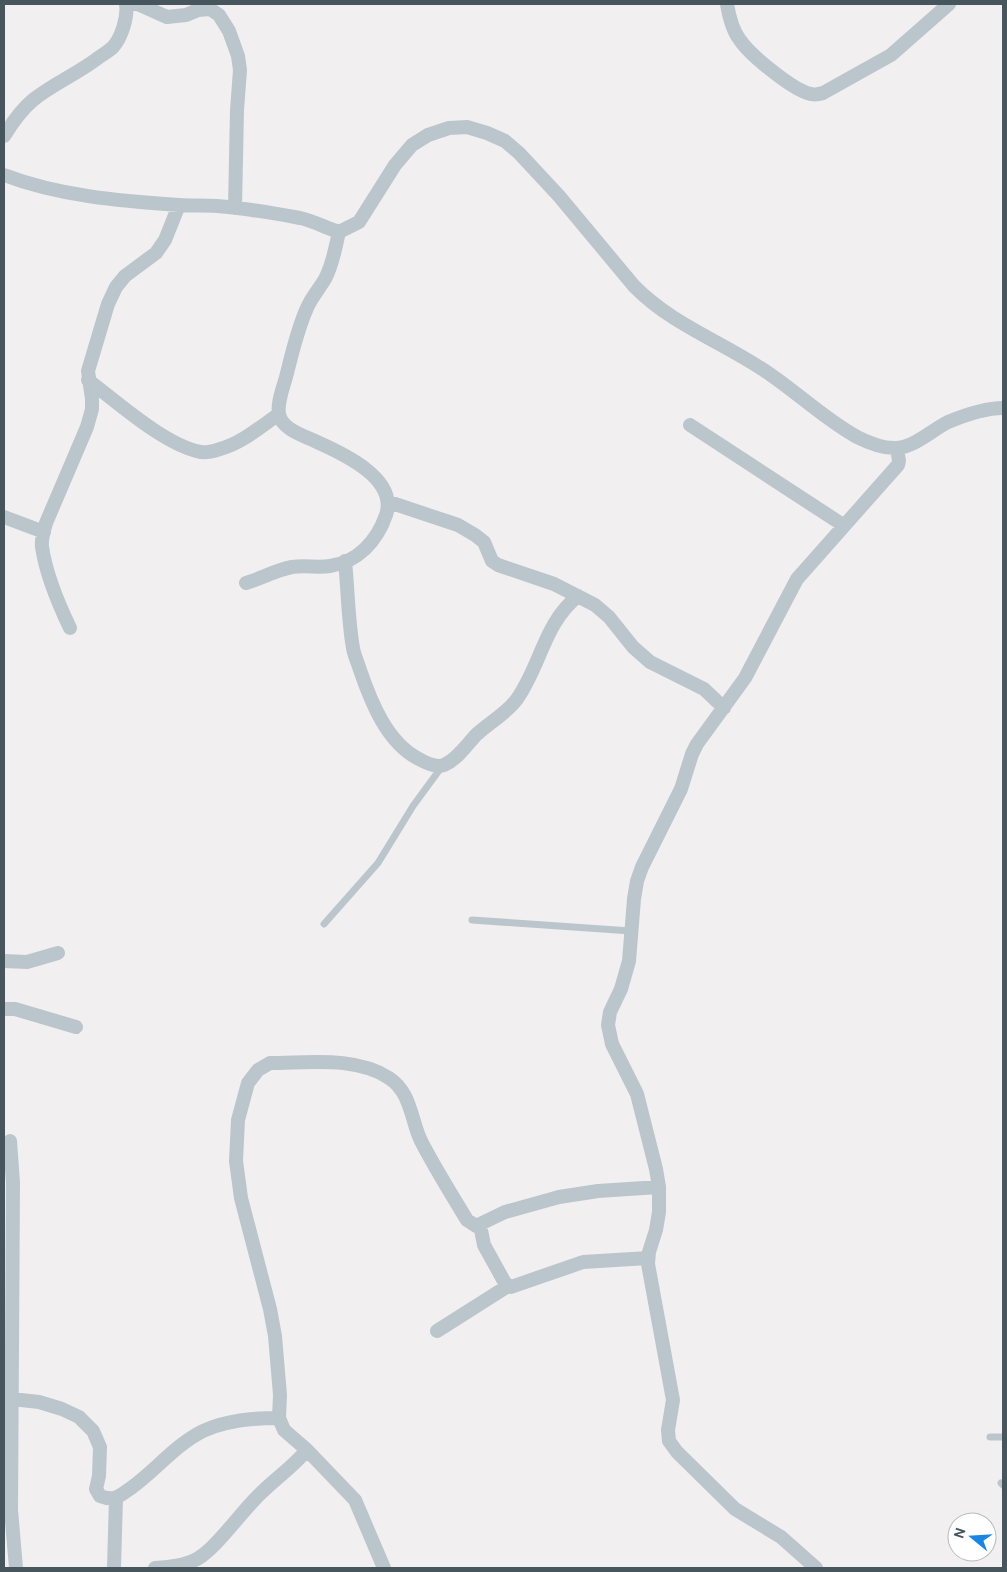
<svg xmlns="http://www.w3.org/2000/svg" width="1007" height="1572" font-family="Cabin,sans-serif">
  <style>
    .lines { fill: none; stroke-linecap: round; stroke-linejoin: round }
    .service { stroke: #bbc6cc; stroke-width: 7 }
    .minor { stroke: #bbc6cc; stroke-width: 14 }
  </style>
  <rect width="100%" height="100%" fill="#f2eff0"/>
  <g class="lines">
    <path class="service" d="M472,920L631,931
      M324,924L378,863L413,806L443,765
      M990,1437H1003
      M1001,1483L1003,1485"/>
    <path class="minor" d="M126,4H138L167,17L186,15L198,10L210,9L219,15L229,31L238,56L240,70L237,110L235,208
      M727,4C729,16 732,30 740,40C750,55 794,91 811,94C815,95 820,94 823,93L891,55L949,4
      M4,136C12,123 21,110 33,100C53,84 77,74 98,58C102,55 109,51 113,47C122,37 128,16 126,4
      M4,175C59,196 120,201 179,205C192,206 204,205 217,206C245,208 273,213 300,218C314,221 326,228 339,232L359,222L395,165L412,145L428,135L449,128L467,127L487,133L505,141L519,153L559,196L634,286C673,326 726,343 771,375C800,395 826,420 857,437C869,443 884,449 897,448C916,446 932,430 948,422C965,415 985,408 1003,408
      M88,380C117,402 166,446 201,452C206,453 215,451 220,449C242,443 260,427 279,414
      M690,425L843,525
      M389,502L458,525L475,535L484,542L492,561L498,565L554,584L595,605L609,617L633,647L650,662L704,689L724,708
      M4,517L44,532
      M345,561C348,590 348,620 353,648C354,655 358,663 360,670C371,702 387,743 419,759C426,763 436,768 444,765C458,759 467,744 477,734C490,722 507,713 517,699C541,665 544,623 578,596
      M246,583C262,578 276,570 292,567C305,565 318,568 330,566C358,562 377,541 386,515C398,479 344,454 317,442C305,436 282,430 279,414C277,403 283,388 286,377C292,354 297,330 307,308C311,298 319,289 325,279C333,264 335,249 339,232
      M70,628C58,603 46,574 42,547C41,538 44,531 46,523L87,427L92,409V399L88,371L108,304L116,287L125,276L156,253L165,240L179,205
      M4,961L27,962L58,953
      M4,1009H15L76,1027
      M10,1141L13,1183L11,1510L16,1568
      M480,1225L484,1245L505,1283L511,1287L583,1262L648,1258
      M437,1331L508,1286
      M12,1399L39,1402L62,1409L79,1417L93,1431L100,1447L99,1476L96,1489L100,1496C105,1498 109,1499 114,1498C120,1497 126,1491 131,1488C156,1470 175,1445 203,1431C227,1420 253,1418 279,1418
      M114,1568L116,1498
      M155,1568C169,1567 184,1566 197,1559C215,1549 240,1514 256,1498C272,1481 292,1468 307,1450
      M384,1568L355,1500L307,1450L284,1430L279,1418L280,1395L275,1336L270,1309L241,1198L236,1161L238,1120L248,1083L258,1070L270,1063C308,1063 356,1056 389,1078C411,1092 411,1120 421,1141C435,1168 451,1194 467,1220L476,1226L505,1212L559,1197L598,1191L659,1187
      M816,1568L781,1537L735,1509L677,1452L669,1441L668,1430L673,1400L648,1264L649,1252L656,1230L659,1212V1187L656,1169L637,1094L612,1044L608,1025L610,1012L621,989L629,961L634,899L637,881L642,867L681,789L692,754L697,744L745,678L797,579L898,465L899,461L897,448"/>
  </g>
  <rect width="1007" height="1572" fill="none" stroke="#47555d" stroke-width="10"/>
  <g transform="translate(972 1537) rotate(288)"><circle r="24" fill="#ffffff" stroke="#b5bbbe"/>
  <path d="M0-4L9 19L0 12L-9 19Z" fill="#1987e2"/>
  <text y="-8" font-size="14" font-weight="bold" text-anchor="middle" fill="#47555d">N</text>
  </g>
</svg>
